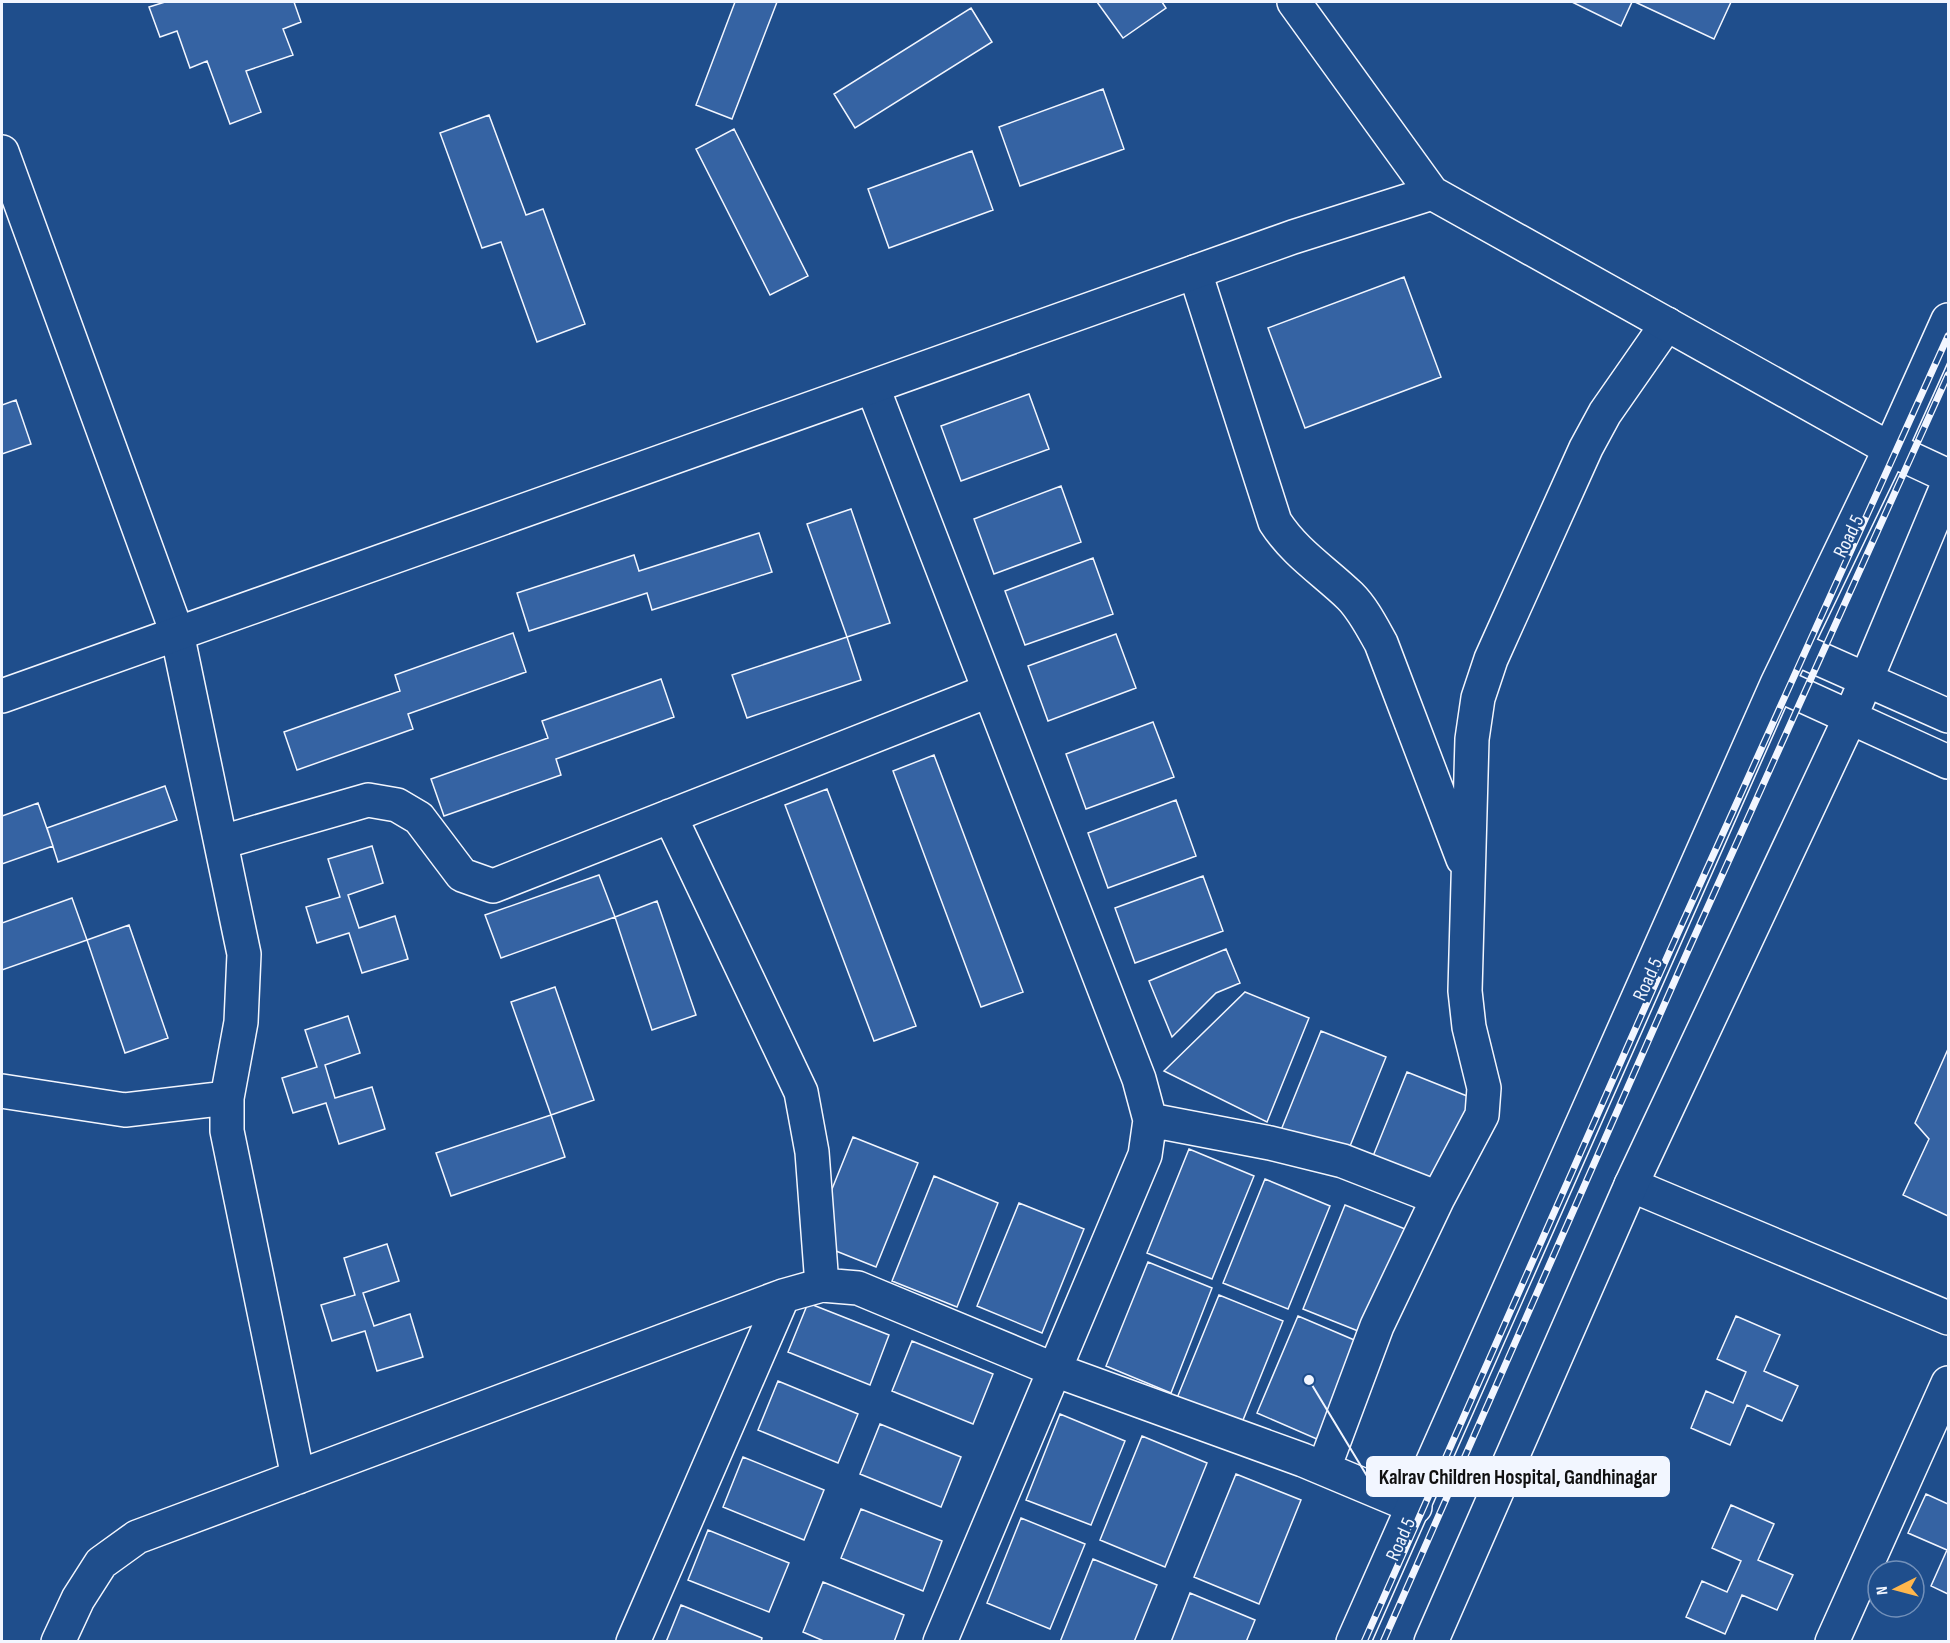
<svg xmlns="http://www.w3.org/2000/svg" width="1950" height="1643" font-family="'Sofia Sans Condensed',sans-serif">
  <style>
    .building { fill: #3563a3; stroke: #f2f6ff; stroke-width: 1.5 }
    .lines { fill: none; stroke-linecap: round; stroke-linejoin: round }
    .minor-casing { stroke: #f2f6ff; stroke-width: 36 }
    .tertiary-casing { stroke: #f2f6ff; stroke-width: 36 }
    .minor { stroke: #1f4e8c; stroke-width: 33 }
    .tertiary { stroke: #1f4e8c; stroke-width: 33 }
    .rail-casing { stroke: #f2f6ff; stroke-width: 7 }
    .rail { stroke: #1f4e8c; stroke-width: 4.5; stroke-dasharray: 14; stroke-linecap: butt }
    .labels { text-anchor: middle; stroke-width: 4.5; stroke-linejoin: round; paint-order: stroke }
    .street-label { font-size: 20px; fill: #f2f6ff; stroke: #1f4e8c }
    .leader { fill: none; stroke: #f2f6ff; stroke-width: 2 }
    .callout-dot { fill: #f2f6ff; stroke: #1f4e8c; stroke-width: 2 }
    .callout { fill: #f2f6ff; stroke: #f2f6ff; stroke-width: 2 }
    .callout-label { font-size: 21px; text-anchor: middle; font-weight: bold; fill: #111 }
  </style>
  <rect width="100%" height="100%" fill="#1f4e8c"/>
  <path class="building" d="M165,2H294L301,22L283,29L293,55L246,71L261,112L230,124L207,61L190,68L177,31L160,37L149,7Z
    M735,2H777L732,119L696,105Z
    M1097,2H1162L1166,8L1123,38Z
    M1572,2H1632L1621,26Z
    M1635,2H1731L1714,39Z
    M971,8L992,42L855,128L834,94Z
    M1103,89L1124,149L1020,186L999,127Z
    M489,115L526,215L543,209L585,324L537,342L501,242L482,248L440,133Z
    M734,129L808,276L770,295L696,149Z
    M972,151L993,210L889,248L868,189Z
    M1404,277L1441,377L1305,428L1268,328Z
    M1029,394L1049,449L961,481L941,426Z
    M16,400L31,444L2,454V405Z
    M1061,486L1081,542L994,574L974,519Z
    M851,509L890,623L847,637L807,524Z
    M759,533L772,572L652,610L647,593L529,631L517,593L634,555L639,571Z
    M1093,558L1113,614L1025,645L1005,591Z
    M513,633L526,672L408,714L413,729L297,770L284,732L400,691L395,675Z
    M1116,634L1136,688L1048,721L1028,666Z
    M847,637L861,680L747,718L732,675Z
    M661,679L674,717L556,759L561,775L444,816L431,779L548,738L542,721Z
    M1153,722L1174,777L1086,809L1066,754Z
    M934,755L1023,992L981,1007L893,771Z
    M165,786L177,820L58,862L47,828Z
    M827,789L916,1026L874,1041L785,805Z
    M1176,800L1196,856L1108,888L1088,833Z
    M38,803L53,846L2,864V816Z
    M372,846L383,883L348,895L359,928L395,916L408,959L362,973L349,933L317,943L306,907L340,897L328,859Z
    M599,875L615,917L501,958L485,915Z
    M1203,876L1223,931L1135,963L1115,908Z
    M72,898L87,940L2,970V923Z
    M657,901L696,1015L652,1030L615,917Z
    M129,925L168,1038L125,1053L87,940Z
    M1226,949L1240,983L1216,993L1172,1037L1149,981Z
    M555,987L594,1100L551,1115L511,1002Z
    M1245,992L1309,1018L1267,1122L1164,1071Z
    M348,1016L360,1053L325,1065L335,1098L372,1087L385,1129L339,1144L326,1103L293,1113L282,1078L317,1067L305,1030Z
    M1321,1031L1386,1057L1344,1161L1279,1135Z
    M1948,1049V1216L1903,1195L1929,1139L1915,1123Z
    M1407,1072L1472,1098L1430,1202L1365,1176Z
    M551,1115L565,1157L451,1196L436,1153Z
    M853,1137L918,1163L876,1267L811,1241Z
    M1189,1149L1254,1176L1212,1279L1147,1253Z
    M934,1176L998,1203L957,1307L892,1281Z
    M1265,1179L1330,1206L1288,1309L1223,1283Z
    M1019,1203L1084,1229L1042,1333L977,1306Z
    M1345,1205L1410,1231L1368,1335L1303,1309Z
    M387,1244L399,1281L363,1293L374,1326L410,1314L423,1357L377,1371L365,1331L332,1341L321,1305L355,1295L344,1258Z
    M1148,1262L1212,1288L1171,1393L1106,1366Z
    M1219,1295L1283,1321L1241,1425L1177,1398Z
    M808,1303L889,1335L870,1385L788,1352Z
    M1298,1316L1366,1345L1326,1443L1257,1413Z
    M1736,1316L1780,1335L1764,1371L1798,1386L1782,1421L1747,1405L1730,1445L1691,1428L1706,1391L1733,1403L1746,1372L1717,1359Z
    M912,1341L993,1374L973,1424L892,1391Z
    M778,1381L858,1414L838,1463L758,1430Z
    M1060,1414L1125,1441L1091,1525L1026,1500Z
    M880,1424L961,1457L941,1507L860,1474Z
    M1142,1436L1207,1463L1165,1567L1100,1540Z
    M743,1457L824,1490L804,1540L723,1507Z
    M1236,1474L1301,1500L1259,1604L1194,1577Z
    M1926,1494L1948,1504V1594L1931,1586L1947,1550L1908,1533Z
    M1731,1505L1774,1524L1758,1560L1793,1575L1777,1610L1742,1595L1725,1634L1686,1617L1702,1581L1727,1592L1741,1561L1712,1548Z
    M861,1509L942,1541L923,1591L841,1558Z
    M1021,1518L1085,1544L1050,1629L987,1603Z
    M708,1530L789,1563L769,1612L688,1580Z
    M1093,1559L1157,1585L1134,1642H1060Z
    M823,1582L904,1615L894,1642H826L803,1632Z
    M1190,1593L1255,1620L1246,1642H1171Z
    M681,1605L762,1638L761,1642H666Z"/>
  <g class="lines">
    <g class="minor-casing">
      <path id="minor" d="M2,152L177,633L244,954L241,1022L227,1098V1131L298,1477
        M1195,272L1275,522C1295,553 1324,571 1350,596C1363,609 1372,627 1381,643L1463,859
        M873,388L1139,1079L1150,1120L1145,1155L940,1642
        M670,816L801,1092L812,1152L822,1285
        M222,842L368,800L397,805L419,818L462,875L493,886L988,691
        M2,1091L125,1110L227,1098
        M1150,1120L1270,1143L1343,1161L1438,1198
        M1631,1185L1948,1318
        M1324,1468L1377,1326L1438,1198L1482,1115L1484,1088L1469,1027L1465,991L1472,739L1478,698L1491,659L1586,448L1605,413L1667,324
        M58,1642L78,1599L101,1563L137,1537L783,1296L822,1285L858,1288L1055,1370L1303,1460L1415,1507
        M633,1642L783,1296
        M1832,1642L1948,1383"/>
    </g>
    <g class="tertiary-casing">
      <path id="tertiary" d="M1294,2L1432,193L1890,449L1948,476
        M1795,648L1948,716
        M1777,684L1948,762
        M2,696L1293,237L1432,193
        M1353,1642L1777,684L1890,449L1948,320
        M1431,1642L1631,1185L1850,718L1948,484"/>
    </g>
    <use href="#minor" class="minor"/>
    <use href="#tertiary" class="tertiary"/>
    <g class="rail-casing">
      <path id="rail" d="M1364,1642L1672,946L1948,336
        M1383,1642L1687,953L1948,375"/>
    </g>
    <use href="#rail" class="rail"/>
  </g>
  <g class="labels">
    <g class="street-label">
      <text transform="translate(1848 536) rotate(-64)" y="7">Road 5</text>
      <text transform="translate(1647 979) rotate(-66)" y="7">Road 5</text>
      <text transform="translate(1400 1539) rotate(-66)" y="7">Road 5</text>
    </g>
  </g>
  <path class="leader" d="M1309 1380L1367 1476"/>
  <circle class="callout-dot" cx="1309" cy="1380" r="6"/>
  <rect class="callout" x="1367" y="1457" width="302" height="39" rx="6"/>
  <g class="callout-label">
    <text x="1518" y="1484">Kalrav Children Hospital, Gandhinagar</text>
  </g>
  <rect width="1950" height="1643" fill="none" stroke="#f2f6ff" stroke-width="6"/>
  <g transform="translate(1896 1589) rotate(264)"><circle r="28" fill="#1f4e8c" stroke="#7391ba" stroke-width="1.5"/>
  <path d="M0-4.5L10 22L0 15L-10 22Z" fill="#ffb74d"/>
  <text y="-9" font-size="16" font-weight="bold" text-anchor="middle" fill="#f2f6ff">N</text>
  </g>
</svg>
